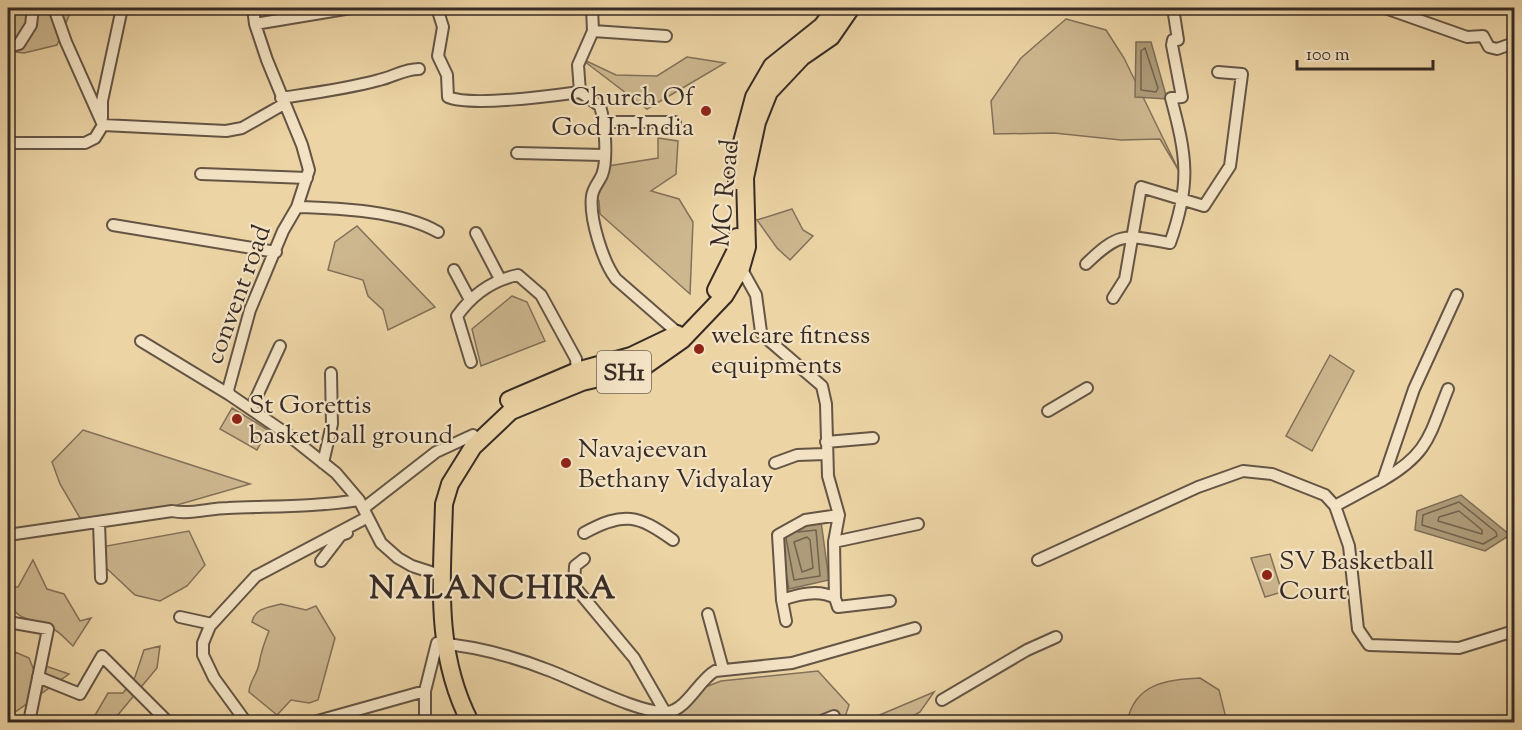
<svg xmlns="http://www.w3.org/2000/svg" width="1522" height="730" font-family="'Sorts Mill Goudy',serif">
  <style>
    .green { fill: #cdb78f; stroke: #82715a; stroke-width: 1.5 }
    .water { fill: #ae9b79; stroke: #7e6e57; stroke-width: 1.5 }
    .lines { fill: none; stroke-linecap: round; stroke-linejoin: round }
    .shore { stroke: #72634f; stroke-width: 1.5 }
    .street-casing { stroke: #645545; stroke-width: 14 }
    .primary-casing { stroke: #372b25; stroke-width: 20 }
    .street { stroke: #f3e3c4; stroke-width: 10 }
    .primary { stroke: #ecd4a5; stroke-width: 16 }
    .poi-dot { fill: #8f2418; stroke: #f3e3c4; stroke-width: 2 }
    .labels { text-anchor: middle; stroke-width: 4.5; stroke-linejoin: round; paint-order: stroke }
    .shield { fill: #f3e3c4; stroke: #6f6255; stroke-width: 1.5 }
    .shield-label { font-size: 24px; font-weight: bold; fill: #372b25 }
    .poi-label { font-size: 26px; fill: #372b25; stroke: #f3e3c4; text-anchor: start }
    .street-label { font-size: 26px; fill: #372b25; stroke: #f3e3c4 }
    .district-label { font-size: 32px; font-weight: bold; letter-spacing: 1.5px; fill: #372b25; stroke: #f3e3c4 }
  </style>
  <rect width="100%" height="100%" fill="#ecd4a5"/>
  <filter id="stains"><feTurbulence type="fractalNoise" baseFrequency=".00333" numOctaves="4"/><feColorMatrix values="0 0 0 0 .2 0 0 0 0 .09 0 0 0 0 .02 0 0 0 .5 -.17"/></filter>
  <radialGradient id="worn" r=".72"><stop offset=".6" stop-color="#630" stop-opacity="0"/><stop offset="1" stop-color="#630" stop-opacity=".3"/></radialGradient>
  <path class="green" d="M8,8H72L57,45L24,53L8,51Z
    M1066,19L1106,30L1124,58L1179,171L1160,139L1121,140L1054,133L994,134L991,101L1021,58Z
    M687,57L725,63L647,109L580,58L616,75L657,76Z
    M658,138L678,141L676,174L651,191L679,199L693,222L690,294L600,214L599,201L590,191L602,167L658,158Z
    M792,209L803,230L813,236L790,260L777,248L757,220Z
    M357,226L435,307L388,330L383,310L368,296L363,280L328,270L335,242Z
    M512,296L527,302L545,341L481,366L472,329Z
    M1330,355L1354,371L1312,451L1286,436Z
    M232,408L268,430L257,450L220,429Z
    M83,430L250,484L111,524L80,518L60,484L52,462Z
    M189,531L205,565L187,586L160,601L135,595L103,565L101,547Z
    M1270,554L1282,592L1265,597L1251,558Z
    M33,560L47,589L64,594L80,621L91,618L73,646C67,641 62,634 55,630C33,617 8,624 8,587H18Z
    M281,604L306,610L316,606L335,638L318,700L309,703L291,700L277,715L249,692C249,682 257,675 259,664C261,652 264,643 269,631L252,622C255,608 269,607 281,604Z
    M160,646L157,668L112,722H91L108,693H123L135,677L144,650Z
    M15,652L29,658L35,673L43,665L69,674L8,717V667Z
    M818,671L849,705L845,717L857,722H663L695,691L721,681Z
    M1200,678L1219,690L1227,722H1127C1135,683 1166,680 1200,678Z
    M934,692L920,712L911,717L909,722H863Z"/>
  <path class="water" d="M1136,42H1151L1167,99L1135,97Z
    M1461,495L1510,535L1485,551L1415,530L1417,511Z
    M821,521L829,580L789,589L778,530Z"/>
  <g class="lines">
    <path class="shore" d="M1145,48L1158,88L1156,92L1141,90V51Z
      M1459,502L1496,532L1497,536L1483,544L1422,525L1423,515Z
      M1459,511L1482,530V534L1438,521L1439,517Z
      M807,537L810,540L813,568L802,572L794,542Z
      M786,538L794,580L820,576L816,530L798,532"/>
    <g class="street-casing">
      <path id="street" d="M54,8L66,42L103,125
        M253,8L255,24L267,60L302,145L309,170L297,207L283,231L250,310L228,390L230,395L287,434L336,473L359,500L381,543L398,558L412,566L443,576
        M437,8L443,27L438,56L447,75L448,97C471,107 551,96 580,92
        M592,8L593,31L578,65L580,92L600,106C605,122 608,160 602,175C599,182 593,188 592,196C589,218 603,262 616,279L678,333
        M1385,8L1467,37L1483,36L1489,47L1497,49L1514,43
        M255,24L351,8
        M593,31L666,36
        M8,47L19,44L31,25L33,8
        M281,98C314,93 346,89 379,80C393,77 404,69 419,69
        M102,118V101L122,8
        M604,122H675
        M8,143H85L95,138L103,125L226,131L242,128L284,104
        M517,153L603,155
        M201,174L307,178
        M297,207C339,208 402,211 438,232
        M113,225L276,252
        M476,233L500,279
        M1086,264C1120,231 1125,235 1170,243C1191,184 1187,157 1171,98L1182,97L1172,45L1173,40H1178L1173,8
        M741,268L756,295L761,332L765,337L822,386L826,404L828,476L839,515L834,542L835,598L838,607L890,601
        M454,270L470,300
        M1113,298L1125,279L1141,187L1204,206L1230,166L1242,74L1218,72
        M141,341L230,395
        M471,362L457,316C472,295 493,280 518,275L541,295L576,359L577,371
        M251,409L280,346
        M1048,411L1087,388
        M826,442L873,438
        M323,463L332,424L331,373
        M775,463L797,455L825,454
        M1383,480C1429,453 1429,436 1448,389
        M1335,506L1383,480L1414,389L1457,295
        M364,508L436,452L473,435
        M99,523L101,578
        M584,533C624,511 638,515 673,540
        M8,535L172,511C191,515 209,508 228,508C272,506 316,507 359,500
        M834,542L918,524
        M584,559L575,566L574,586L634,658L665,712
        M1038,560L1198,487L1243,471L1272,474L1325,495L1335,506L1349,546L1358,629L1369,645L1459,648L1514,631
        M321,561L341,535L347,533
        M835,598C819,589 799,594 782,600L778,535L805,520L839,515
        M782,600L786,621
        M708,614L723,669
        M180,617L212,624
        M8,622L48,629L29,722
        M38,677L80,694L102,656L168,722
        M942,700L1027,650L1056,637
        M245,722H267
        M246,722L214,678L203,655V643L210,626L256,576L366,518
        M314,722L425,691
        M425,722V691L437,643C475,646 512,656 548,670C576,680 641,715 668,712C687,709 699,680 715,671L792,663L915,628
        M819,722L834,716"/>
    </g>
    <g class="primary-casing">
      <path id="primary" d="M737,181L738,157L754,97L772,66L822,26L836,8
        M716,290L737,248V237
        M509,400L577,371L631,356L677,334
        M470,722C434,652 442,581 444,504L450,484L473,447L511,411L582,382L642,368L682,340L725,295L741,268L747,247L745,178L757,122L769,92L802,57L831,37L851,8"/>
    </g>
    <use href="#street" class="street"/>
    <use href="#primary" class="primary"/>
  </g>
  <g class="poi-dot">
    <circle cx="706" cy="111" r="6"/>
    <circle cx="699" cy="349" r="6"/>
    <circle cx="237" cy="419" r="6"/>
    <circle cx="566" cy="463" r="6"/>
    <circle cx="1267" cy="575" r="6"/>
  </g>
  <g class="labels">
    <rect class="shield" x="597" y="351" width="54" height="42" rx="4.5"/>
    <g class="shield-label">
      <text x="624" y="380">SH1</text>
    </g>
    <g class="poi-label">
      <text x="694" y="105" text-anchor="end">Church Of<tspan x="694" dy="30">God In India</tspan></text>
      <text x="711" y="343">welcare fitness<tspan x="711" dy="30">equipments</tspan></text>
      <text x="249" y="413">St Gorettis<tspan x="249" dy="30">basket ball ground</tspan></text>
      <text x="578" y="457">Navajeevan<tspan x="578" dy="30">Bethany Vidyalay</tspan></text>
      <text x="1279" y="569">SV Basketball<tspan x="1279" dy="30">Court</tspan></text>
    </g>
    <g class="street-label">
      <text transform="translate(724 193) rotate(-85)" y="9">MC Road</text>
      <text transform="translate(237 294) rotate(-70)" y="9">convent road</text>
    </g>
    <g class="district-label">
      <text x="493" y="598">NALANCHIRA</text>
    </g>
  </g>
  <rect width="1522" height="730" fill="none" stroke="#ecd4a5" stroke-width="30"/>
  <rect x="9" y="9" width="1504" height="712" fill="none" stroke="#372b25" stroke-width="3"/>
  <rect x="15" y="15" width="1492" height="700" fill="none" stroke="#372b25" stroke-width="1.5"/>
  <path d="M1297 60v9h136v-9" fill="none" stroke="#372b25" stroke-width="3"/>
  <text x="1306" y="60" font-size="18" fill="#372b25" stroke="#f3e3c4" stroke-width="4.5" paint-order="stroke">100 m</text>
  <rect width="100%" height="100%" filter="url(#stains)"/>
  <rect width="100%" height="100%" fill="url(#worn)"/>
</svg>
